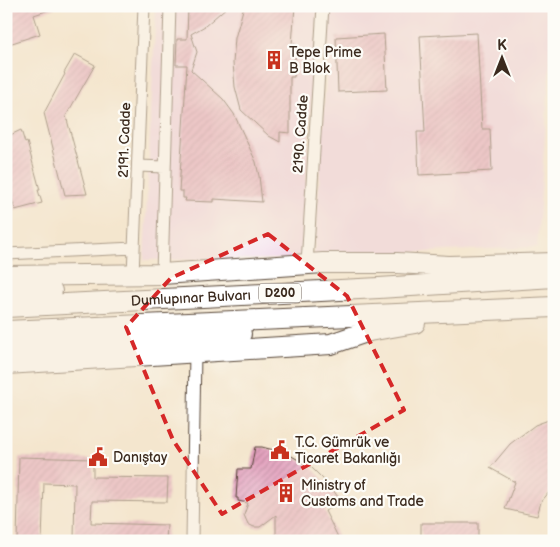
<svg xmlns="http://www.w3.org/2000/svg" width="560" height="547" font-family="'Balsamiq Sans',sans-serif">
  <style>
    .built { fill: #efd0e7 }
    .building { fill: url(#building-hatch) }
    .lines { fill: none; stroke-linecap: round; stroke-linejoin: round }
    .street-casing { stroke: #574638; stroke-width: 13 }
    .highway-casing { stroke: #574638; stroke-width: 22 }
    .street { stroke: #fff; stroke-width: 11 }
    .highway { stroke: #fff; stroke-width: 20 }
    .marked { fill: none; stroke: #d62828; stroke-width: 4; stroke-dasharray: 10 6; stroke-linejoin: round }
    .labels { text-anchor: middle; stroke-width: 4.5; stroke-linejoin: round; paint-order: stroke }
    .shield { fill: #fdfcf7; stroke: #75695f; stroke-width: 1 }
    .shield-label { font-size: 12px; font-weight: bold; fill: #3b2a1e }
    .poi-label { font-size: 14px; fill: #3b2a1e; stroke: #fdfcf7; text-anchor: start }
    .street-label { font-size: 14px; fill: #3b2a1e; stroke: #fdfcf7 }
  </style>
  <defs>
    <pattern id="building-hatch" width="6" height="6" patternUnits="userSpaceOnUse" patternTransform="scale(1.25)"><rect width="6" height="6" fill="#e3a1be"/><path d="M-1 1l2-2M0 6l6-6M5 7l2-2" fill="none" stroke="#b9839a"/></pattern>
  </defs>
  <rect width="100%" height="100%" fill="#fdfcf7"/>
  <filter id="ink" filterUnits="userSpaceOnUse"><feTurbulence type="fractalNoise" baseFrequency=".02" numOctaves="2"/><feDisplacementMap in="SourceGraphic" scale="10" xChannelSelector="R" yChannelSelector="G"/><feConvolveMatrix kernelMatrix="1 2 1 2 8 2 1 2 1" color-interpolation-filters="sRGB"/></filter>
  <filter id="wash" filterUnits="userSpaceOnUse"><feTurbulence type="fractalNoise" baseFrequency=".0096" numOctaves="4" result="noise"/><feDisplacementMap in="SourceGraphic" scale="20" xChannelSelector="R" yChannelSelector="G"/><feGaussianBlur stdDeviation="1.12" result="paint"/><feColorMatrix in="noise" values="0 0 0 0 0 0 0 0 0 0 0 0 0 0 0 0 0 1.4 0 .05"/><feComposite in="paint" operator="in"/></filter>
  <g filter="url(#wash)">
    <rect width="100%" height="100%" fill="#f4e6ce"/>
    <path class="built" d="M156,6H318L301,259L144,260Z
      M331,6H554L537,247L314,257Z"/>
    <g id="blocks">
      <path class="building" d="M6,6H55V8L34,15L40,34L6,45Z
        M188,6H228L205,26L191,34L197,52L191,70L223,99L234,114L256,162L259,176L262,202L214,199V202L185,201L186,198H183V191H179L187,65H176L177,39H187Z
        M244,6H295L292,44H296L294,77H290V133L280,132V142L269,136L241,110L235,87L233,63L235,38Z
        M477,33L482,129H490L492,171L419,175L417,132H425L420,36Z
        M384,34L387,90L338,92L336,37Z
        M75,54L95,65L66,116L87,194L65,195L44,113L65,74L64,73Z
        M21,130L25,143L27,142L40,190H38L42,203L15,210L11,196L6,198V137Z
        M554,418V486L541,502L537,516L505,509L515,482L490,468L510,444L535,425Z
        M255,447H262L288,454L311,467L330,486L341,501L325,511L340,541H276V515L260,527H254L248,524L244,515L248,503L238,501V498H236L238,469H251Z
        M19,457L93,459V477L168,478L167,502L92,501L91,523L167,525L166,541H74L75,484L44,483L42,541H17Z
        M421,523H478V541H421Z"/>
    </g>
  </g>
  <g filter="url(#ink)">
    <use href="#blocks" fill-opacity="0" stroke="#574638" stroke-width="1"/>
    <g class="lines">
      <g class="street-casing">
        <path id="street" d="M138,166L165,167
          M6,254L134,248
          M307,264L323,6
          M133,274L144,6
          M162,274L170,6
          M192,541L195,352"/>
      </g>
      <g class="highway-casing">
        <g id="highway">
          <path d="M6,276L162,274L323,263H397L449,266L554,263"/>
          <path d="M6,293L52,291"/>
          <path id="s1" d="M6,307L379,288L554,277"/>
          <path d="M6,331L554,307"/>
          <path d="M6,347L241,334"/>
          <path d="M6,364L331,344L369,331L415,323"/>
        </g>
      </g>
      <use href="#street" class="street"/>
      <use href="#highway" class="highway"/>
    </g>
  </g>
  <path d="M0 0H560V547H0ZM268,234L347,296L404,410L222,514L173,440L126,327L171,278Z" fill="#f4e6ce" fill-opacity=".55" fill-rule="evenodd"/>
  <path class="marked" d="M268,234L347,296L404,410L222,514L173,440L126,327L171,278Z"/>
  <defs>
    <g id="building-bare" transform="scale(1.5)"><path d="M-4-6H4V6H1V3H-1V6H-4ZM-2.5-4.3h1.7v1.8h-1.7ZM.8-4.3h1.7v1.8H.8ZM-2.5-1h1.7V.8h-1.7ZM.8-1h1.7V.8H.8Z" fill="#c8321e" stroke="#fdfcf7" stroke-width="2.5" paint-order="stroke"/></g>
    <g id="civic-bare" transform="scale(1.5)"><path d="M-.6-6.5H3V-4.5H.6V-3L4-1V1h2V6H-6V1h2V-1L-.6-3ZM-1.2 2.5V6h2.4V2.5Z" fill="#c8321e" stroke="#fdfcf7" stroke-width="2.5" paint-order="stroke"/></g>
  </defs>
  <g fill-rule="evenodd">
    <use href="#building-bare" x="274" y="60"/>
    <use href="#civic-bare" x="280" y="450"/>
    <use href="#civic-bare" x="98" y="457"/>
    <use href="#building-bare" x="286" y="493"/>
  </g>
  <g class="labels">
    <rect class="shield" x="259" y="283.5" width="42" height="19" rx="4"/>
    <g class="shield-label">
      <text x="280" y="297">D200</text>
    </g>
    <g class="poi-label">
      <text x="289" y="57">Tepe Prime<tspan x="289" dy="16">B Blok</tspan></text>
      <text x="295" y="447">T.C. Gümrük ve<tspan x="295" dy="16">Ticaret Bakanlığı</tspan></text>
      <text x="113" y="462">Danıştay</text>
      <text x="301" y="490">Ministry of<tspan x="301" dy="16">Customs and Trade</tspan></text>
    </g>
    <g class="street-label">
      <text transform="translate(300 134) rotate(-86)" y="5">2190. Cadde</text>
      <text transform="translate(124 140) rotate(-88)" y="5">2191. Cadde</text>
      <text dy="5" stroke="none"><textPath href="#s1" startOffset="185">Dumlupınar Bulvarı</textPath></text>
    </g>
  </g>
  <rect width="560" height="547" fill="none" stroke="#fdfcf7" stroke-width="25"/>
  <g transform="translate(502 58)" stroke="#fdfcf7" stroke-width="4" paint-order="stroke">
  <path d="M0-4L9 19L0 12L-9 19Z" fill="#3b2a1e"/>
  <text y="-8" font-size="14" font-weight="bold" text-anchor="middle" fill="#3b2a1e">K</text>
  </g>
</svg>
